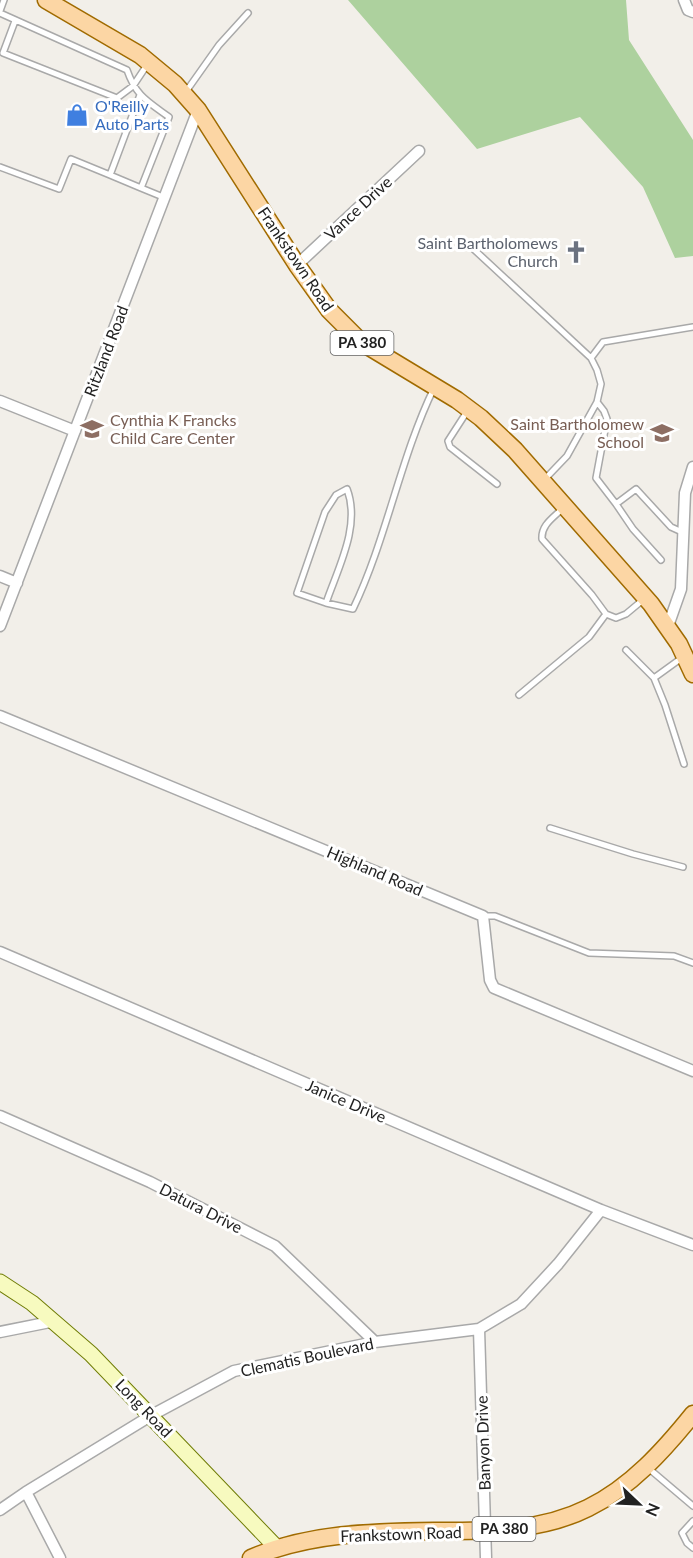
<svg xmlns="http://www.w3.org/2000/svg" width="693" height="1558" font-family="Lato,sans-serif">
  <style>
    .forest { fill: #add19e }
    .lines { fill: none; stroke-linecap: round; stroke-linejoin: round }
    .lane-casing { stroke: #a9a9a9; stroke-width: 8 }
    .street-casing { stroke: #a9a9a9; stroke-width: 13 }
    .secondary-casing { stroke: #707d05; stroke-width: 17 }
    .primary-casing { stroke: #a06b00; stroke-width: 19 }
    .lane { stroke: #fff; stroke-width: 5 }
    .street { stroke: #fff; stroke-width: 10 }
    .secondary { stroke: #f7fabf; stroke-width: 15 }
    .primary { stroke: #fcd6a4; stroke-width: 16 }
    .labels { text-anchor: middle; stroke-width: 6; stroke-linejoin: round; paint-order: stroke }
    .shield { fill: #fff; stroke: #646464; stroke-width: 1.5 }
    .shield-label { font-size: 15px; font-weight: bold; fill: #222 }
    .shop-label { font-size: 16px; fill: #366cbe; stroke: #fff; text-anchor: start }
    .street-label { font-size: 16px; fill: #222; stroke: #fff }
    .worship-label { font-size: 16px; fill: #5b616d; stroke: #fff; text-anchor: end }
    .education-label { font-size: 16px; fill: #785e54; stroke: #fff; text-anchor: start }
  </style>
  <rect width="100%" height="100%" fill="#f2efe9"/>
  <path class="forest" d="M348,0H626L629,40L693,140V256L675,258L643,187L580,117L477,149Z"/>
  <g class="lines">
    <g class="lane-casing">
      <path id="lane" d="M0,11L4,0
        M0,13L127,70C136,96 147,101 169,117L141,188L163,197
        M15,21L3,53L117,98L133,86L147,65
        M185,93L219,45L248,13
        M140,95L110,175L141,188
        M0,167L59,189L71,159L110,175
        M467,243L591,358
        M597,402L604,411L607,419L596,478L616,504
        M468,410L448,441L450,447L497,484
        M544,480L567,456L597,402L601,384L597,370L591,358L603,342L693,327
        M562,509C553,518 541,525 542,539L592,595L606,614L616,618L626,614L644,599
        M661,560L633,529L616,504L636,489L671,527L682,532
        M326,603C338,568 361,526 347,489L336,495L325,512L297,593L326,603L353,609C387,538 400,458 434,388
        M626,650L654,678L683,657
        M654,678L665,705L684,764
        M519,695L589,637L606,614
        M550,828L633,854L683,867
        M483,916H495L589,953L674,956L693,963
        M647,1467L693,1506
        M693,1521L682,1533L687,1543L693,1548"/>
    </g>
    <g class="street-casing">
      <path id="street" d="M684,0L688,10L693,12
        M297,265L419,151
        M0,401L75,431
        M0,576L17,583
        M0,626L198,110
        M668,626L681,589L685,493L693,467
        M0,716L483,916L490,980L494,988L693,1071
        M0,952L601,1210L693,1245
        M0,1116L150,1182L275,1246L375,1342
        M479,1329L486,1558
        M0,1332L55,1321
        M26,1492L60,1558
        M0,1510L26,1492L152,1415L234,1371L375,1342L479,1329L521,1304L558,1264L601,1210"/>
    </g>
    <g class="secondary-casing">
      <path id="secondary" d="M0,1282L32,1303L91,1354L276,1547"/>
    </g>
    <g class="primary-casing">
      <path id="primary" d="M46,0L140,55L175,84L198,110L297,265L329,310L361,342L457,400L481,418L515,450L651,604L679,644L693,674
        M251,1558C311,1532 377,1532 441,1531C491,1531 542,1531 588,1508C631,1487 664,1450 693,1414"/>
    </g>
    <use href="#lane" class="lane"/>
    <use href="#street" class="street"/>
    <use href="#secondary" class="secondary"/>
    <use href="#primary" class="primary"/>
  </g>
  <defs>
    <g id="shop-bare" transform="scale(1.8)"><path d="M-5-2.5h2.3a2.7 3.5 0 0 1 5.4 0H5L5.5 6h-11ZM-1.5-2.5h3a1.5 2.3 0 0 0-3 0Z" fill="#3f7fe0" stroke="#fff" stroke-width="2.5" paint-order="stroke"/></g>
    <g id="church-bare" transform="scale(1.8)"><path d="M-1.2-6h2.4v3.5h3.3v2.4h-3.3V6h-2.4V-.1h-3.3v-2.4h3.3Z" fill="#6b7280" stroke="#fff" stroke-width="2.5" paint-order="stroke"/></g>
    <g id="school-bare" transform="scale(1.8)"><path d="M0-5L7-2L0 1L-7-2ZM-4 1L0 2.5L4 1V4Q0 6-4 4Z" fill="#8d6e63" stroke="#fff" stroke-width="2.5" paint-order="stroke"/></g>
  </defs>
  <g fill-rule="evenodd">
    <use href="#shop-bare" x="77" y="115"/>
    <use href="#church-bare" x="576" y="252"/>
    <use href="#school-bare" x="92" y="429"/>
    <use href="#school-bare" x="662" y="433"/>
  </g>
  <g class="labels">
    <g class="shield">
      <rect x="330.5" y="331" width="63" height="24" rx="4.5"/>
      <rect x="472.5" y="1517" width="63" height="24" rx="4.5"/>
    </g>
    <g class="shield-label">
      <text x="362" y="348">PA 380</text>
      <text x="504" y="1534">PA 380</text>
    </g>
    <g class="shop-label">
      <text x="95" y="112">O'Reilly<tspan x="95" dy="18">Auto Parts</tspan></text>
    </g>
    <g class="street-label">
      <text transform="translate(358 208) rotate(-43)" y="6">Vance Drive</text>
      <text transform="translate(296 259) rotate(56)" y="6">Frankstown Road</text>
      <text transform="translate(106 351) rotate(-69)" y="6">Ritzland Road</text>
      <text transform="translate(375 871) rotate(23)" y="6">Highland Road</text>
      <text transform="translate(346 1101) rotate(23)" y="6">Janice Drive</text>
      <text transform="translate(201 1208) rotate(27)" y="6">Datura Drive</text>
      <text transform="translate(307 1357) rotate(-12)" y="6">Clematis Boulevard</text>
      <text transform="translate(144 1408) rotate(46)" y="6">Long Road</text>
      <text transform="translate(483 1443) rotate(-92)" y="6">Banyon Drive</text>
      <text transform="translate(401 1534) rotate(-2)" y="6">Frankstown Road</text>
    </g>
    <g class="worship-label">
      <text x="558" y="249">Saint Bartholomews<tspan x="558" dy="18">Church</tspan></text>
    </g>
    <g class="education-label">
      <text x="110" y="426">Cynthia K Francks<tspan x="110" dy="18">Child Care Center</tspan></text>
      <text x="644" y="430" text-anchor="end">Saint Bartholomew<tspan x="644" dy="18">School</tspan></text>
    </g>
  </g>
  <g transform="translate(639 1504) rotate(113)" stroke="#ffffff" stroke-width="4.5" paint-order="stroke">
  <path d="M0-4.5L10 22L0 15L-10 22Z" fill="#222222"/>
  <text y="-9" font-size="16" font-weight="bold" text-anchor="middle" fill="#222222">N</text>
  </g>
</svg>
